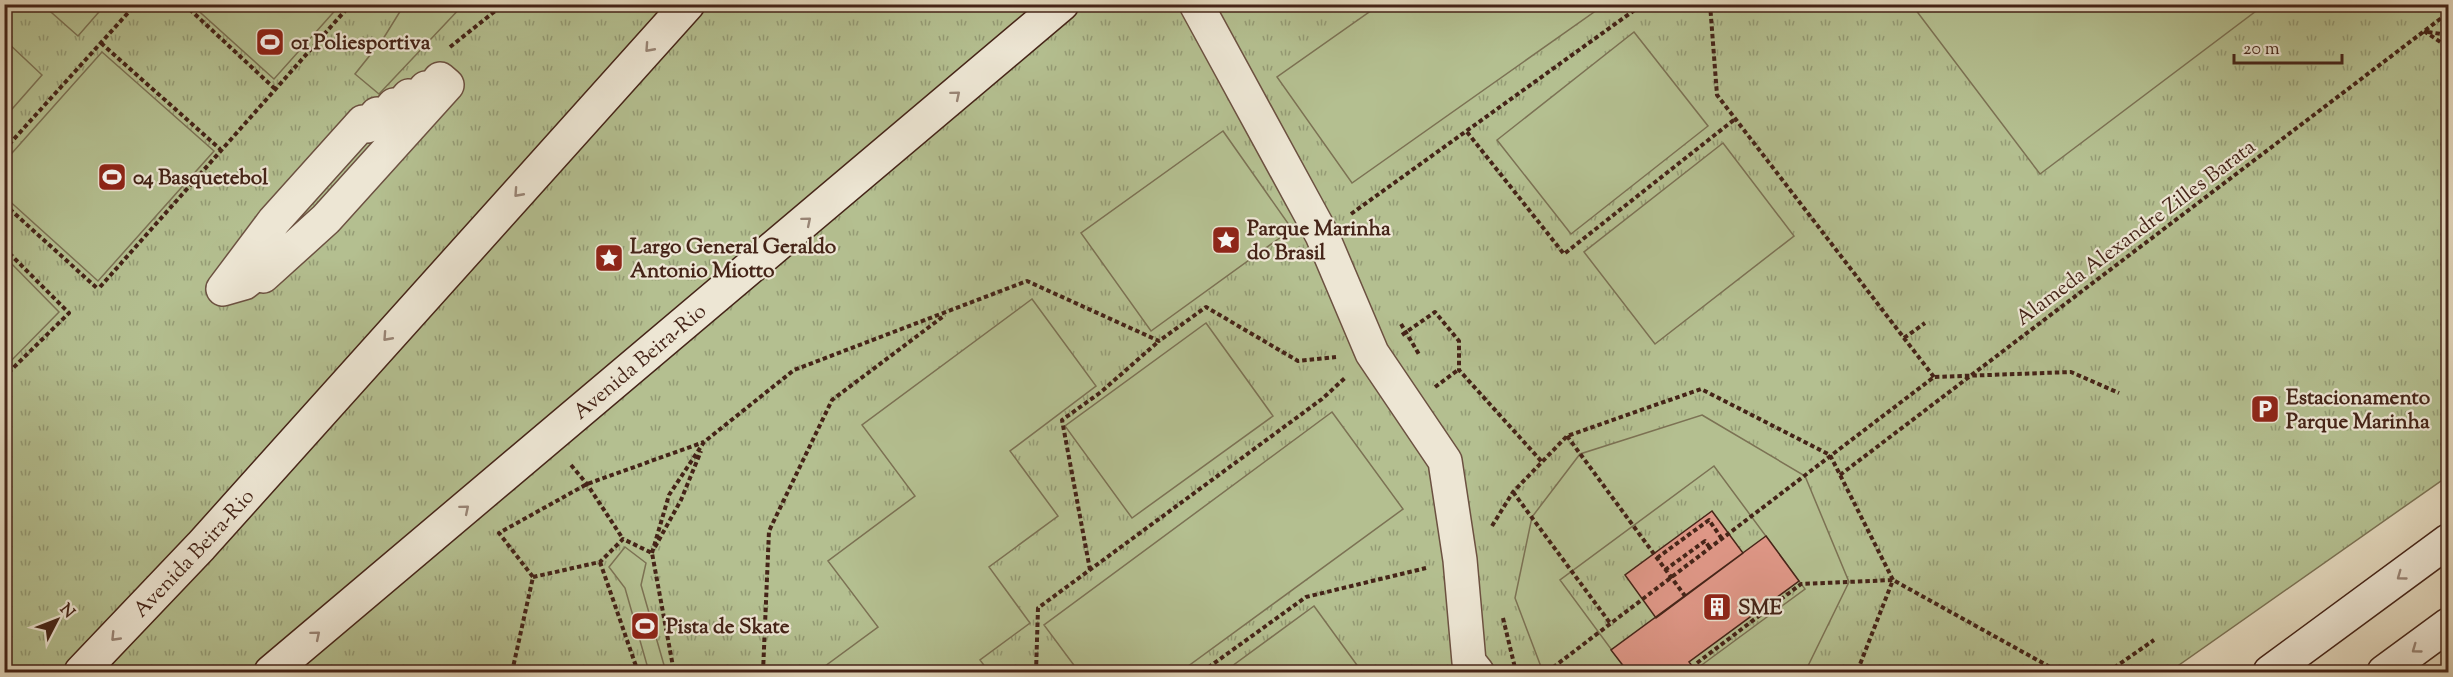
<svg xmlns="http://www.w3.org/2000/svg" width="2453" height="677" font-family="'Sorts Mill Goudy',serif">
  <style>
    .park { fill: url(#park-tufts); stroke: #7c7254; stroke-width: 1.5 }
    .garden { fill: #b4bf90; stroke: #7c7254; stroke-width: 1.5 }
    .building { fill: #df9787; stroke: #452418; stroke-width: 1.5 }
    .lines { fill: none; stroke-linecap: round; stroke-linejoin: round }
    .street-casing { stroke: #6c5141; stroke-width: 36 }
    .secondary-casing { stroke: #452418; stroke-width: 36 }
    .path { stroke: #452418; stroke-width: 4; stroke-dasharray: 4.5 3; stroke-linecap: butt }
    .street { stroke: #ede6d4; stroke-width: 33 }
    .secondary { stroke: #ede6d4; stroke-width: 33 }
    .oneway { stroke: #998576 }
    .labels { text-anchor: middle; stroke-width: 4.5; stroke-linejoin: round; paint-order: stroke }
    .poi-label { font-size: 21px; font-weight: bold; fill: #452418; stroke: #ede6d4; text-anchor: start }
    .street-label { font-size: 21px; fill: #452418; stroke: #ede6d4 }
  </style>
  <defs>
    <pattern id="park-tufts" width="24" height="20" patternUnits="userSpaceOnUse" patternTransform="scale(1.5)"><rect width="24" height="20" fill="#b4bf90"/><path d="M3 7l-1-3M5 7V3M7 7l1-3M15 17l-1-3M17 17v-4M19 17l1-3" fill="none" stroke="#949b75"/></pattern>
  </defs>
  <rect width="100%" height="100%" fill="#e3d8bd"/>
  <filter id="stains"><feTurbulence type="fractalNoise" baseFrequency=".00333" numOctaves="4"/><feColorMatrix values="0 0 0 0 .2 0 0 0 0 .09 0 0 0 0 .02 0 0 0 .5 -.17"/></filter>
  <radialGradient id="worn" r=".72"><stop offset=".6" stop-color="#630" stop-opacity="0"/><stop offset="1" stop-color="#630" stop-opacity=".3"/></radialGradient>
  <path class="park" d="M4,5H2448V476L2169,672H5Z"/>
  <path class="garden" d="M43,5H105L78,36Z
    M192,5H340L274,79Z
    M404,5H463L379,94L355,74L383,39Z
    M1379,5V4L1604,5L1352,183L1277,77Z
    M1912,5H2264L2040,174Z
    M1634,32L1708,126L1571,234L1497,140Z
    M7,42L42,75L5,117L4,45Z
    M102,52L214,151L98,281L5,197L4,162Z
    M1223,131L1292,229L1151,331L1081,233Z
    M1723,143L1794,236L1655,344L1584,252Z
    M5,257L59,312L5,367Z
    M1032,299L1096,386L1010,451L1058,516L989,567L1030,623L980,660L989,672H817L878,627L828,561L915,496L862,425Z
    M1206,323L1273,416L1132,518L1065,426Z
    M1332,412L1403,509L1180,672H1079L1044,625Z
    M1702,415L1805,476L1849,582L1805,672H1697L1695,670L1805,589L1714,466L1560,580L1628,672H1543L1515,598L1532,517L1580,454Z
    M625,547L646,563L641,585L666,672H649L625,588L609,567Z
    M1314,606L1362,672H1224Z"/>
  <path class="building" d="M1712,511L1743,553L1656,618L1625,575Z
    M1766,536L1799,581L1689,662L1697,672H1628L1611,650Z"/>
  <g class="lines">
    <g class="street-casing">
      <path id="street" d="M1196,4L1322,235L1372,353L1445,461L1460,560L1469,662L1477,672
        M440,79L447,85L326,219L263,276L258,272L244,283L223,289L274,221L363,122L367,126L377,114L383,118L394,105L398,109L409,96L415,101L426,88L430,92Z"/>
    </g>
    <g class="secondary-casing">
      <g id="secondary">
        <path id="s1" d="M81,672L201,546L688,4"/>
        <path id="s2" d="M271,672L1062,4"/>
        <path d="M2270,672L2448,541"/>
        <path d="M2384,672L2448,625"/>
      </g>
    </g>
    <path class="path" d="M184,4L274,88
      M1710,4L1717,95L1934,377
      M4,9L9,4
      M2424,31L2448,47
      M2428,32L2448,35
      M101,43L220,149
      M450,47L504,4
      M1467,132L1564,254L1735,119
      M4,150L136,4
      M4,204L98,289
      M1351,214L1643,4
      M4,248L69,313L4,377
      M100,287L351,4
      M1401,324L1420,356
      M1402,335L1435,312L1459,341V370L1542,462
      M1904,338L1925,323
      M1435,387L1458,370
      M1567,436L1685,596
      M571,465L587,484L623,539
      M1840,475L2448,13
      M1513,492L1610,623
      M1492,526L1513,492L1567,436L1701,389L1830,455L1893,580L1857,672
      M655,547L681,500L701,451
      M652,553L669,495L704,442L794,370L1027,281L1159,341L1206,307L1298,361L1336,357
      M1657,558L1709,520L1722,539
      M600,562L638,672
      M1090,570L1062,420L1101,392L1159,341
      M1665,570L1705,541L1710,548
      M533,577L600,562L623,539L652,553L674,672
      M1503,618L1516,672
      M1697,663L1801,584L1893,580L2059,672
      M512,672L533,577L499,533L587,484L704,442
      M763,672L769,531L832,400L945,315
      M1036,672L1038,608L1322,399L1346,377
      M1202,672L1306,597L1426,568
      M1547,672L1934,377L2071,372L2119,393
      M2108,672L2154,640"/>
    <use href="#street" class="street"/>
    <use href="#secondary" class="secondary"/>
  </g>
  <defs><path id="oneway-chevron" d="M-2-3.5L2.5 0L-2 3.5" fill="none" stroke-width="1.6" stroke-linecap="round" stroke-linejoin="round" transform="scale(1.5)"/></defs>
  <g class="oneway">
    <use href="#oneway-chevron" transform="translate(649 48) rotate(132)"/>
    <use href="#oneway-chevron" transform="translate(956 95) rotate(-40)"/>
    <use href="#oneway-chevron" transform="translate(518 193) rotate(132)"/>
    <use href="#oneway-chevron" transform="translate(807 221) rotate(-40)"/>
    <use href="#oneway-chevron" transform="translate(387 337) rotate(132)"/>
    <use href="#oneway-chevron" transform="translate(465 509) rotate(-40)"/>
    <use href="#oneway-chevron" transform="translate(2401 576) rotate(144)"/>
    <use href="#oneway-chevron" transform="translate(316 635) rotate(-40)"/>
    <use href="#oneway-chevron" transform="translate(115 637) rotate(134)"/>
    <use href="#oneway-chevron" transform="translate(2416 649) rotate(144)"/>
  </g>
  <defs>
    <g id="stadium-square" transform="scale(1.5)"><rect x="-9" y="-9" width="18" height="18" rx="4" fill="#8f2418" stroke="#ede6d4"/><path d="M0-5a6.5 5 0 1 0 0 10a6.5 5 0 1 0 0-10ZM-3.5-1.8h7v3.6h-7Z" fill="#fff"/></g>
    <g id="sight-square" transform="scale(1.5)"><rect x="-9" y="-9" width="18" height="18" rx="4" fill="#8f2418" stroke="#ede6d4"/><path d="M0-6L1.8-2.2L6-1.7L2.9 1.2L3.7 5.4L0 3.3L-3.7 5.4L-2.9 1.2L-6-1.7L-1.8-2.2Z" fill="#fff"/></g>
    <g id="parking-square" transform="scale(1.5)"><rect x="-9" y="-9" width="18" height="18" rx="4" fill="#8f2418" stroke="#ede6d4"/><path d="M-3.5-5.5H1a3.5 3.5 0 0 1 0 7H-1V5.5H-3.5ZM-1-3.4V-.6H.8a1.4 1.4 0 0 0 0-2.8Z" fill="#fff"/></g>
    <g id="building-square" transform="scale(1.5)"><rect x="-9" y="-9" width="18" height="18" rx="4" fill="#8f2418" stroke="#ede6d4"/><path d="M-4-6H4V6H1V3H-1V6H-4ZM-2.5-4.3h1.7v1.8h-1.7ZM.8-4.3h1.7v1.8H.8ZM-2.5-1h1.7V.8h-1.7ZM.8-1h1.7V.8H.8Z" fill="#fff"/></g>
  </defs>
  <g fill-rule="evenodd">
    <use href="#stadium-square" x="270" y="42"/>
    <use href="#stadium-square" x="112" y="177"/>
    <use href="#sight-square" x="1226" y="240"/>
    <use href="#sight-square" x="609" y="258"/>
    <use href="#parking-square" x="2265" y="409"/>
    <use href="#building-square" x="1717" y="607"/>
    <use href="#stadium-square" x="645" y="626"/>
  </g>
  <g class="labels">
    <g class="poi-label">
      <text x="291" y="49">01 Poliesportiva</text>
      <text x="133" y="184">04 Basquetebol</text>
      <text x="1247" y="235">Parque Marinha<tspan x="1247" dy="24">do Brasil</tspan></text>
      <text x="630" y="253">Largo General Geraldo<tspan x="630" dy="24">Antonio Miotto</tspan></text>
      <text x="2286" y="404">Estacionamento<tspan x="2286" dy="24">Parque Marinha</tspan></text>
      <text x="1738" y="614">SME</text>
      <text x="666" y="633">Pista de Skate</text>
    </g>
    <g class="street-label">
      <text transform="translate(2135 232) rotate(-37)" y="7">Alameda Alexandre Zilles Barata</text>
      <text dy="7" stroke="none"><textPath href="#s2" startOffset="482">Avenida Beira-Rio</textPath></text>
      <text dy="7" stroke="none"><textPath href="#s1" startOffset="164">Avenida Beira-Rio</textPath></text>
    </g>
  </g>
  <rect width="2453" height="677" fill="none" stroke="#e3d8bd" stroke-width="24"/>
  <rect x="6" y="6" width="2441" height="665" fill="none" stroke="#452418" stroke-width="3"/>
  <rect x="12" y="12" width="2429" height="653" fill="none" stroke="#452418" stroke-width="1.5"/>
  <g transform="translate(57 620) rotate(48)" stroke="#ede6d4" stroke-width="4.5" paint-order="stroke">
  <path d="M0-4.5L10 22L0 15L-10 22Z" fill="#452418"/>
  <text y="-9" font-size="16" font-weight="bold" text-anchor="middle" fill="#452418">N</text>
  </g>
  <path d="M2234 54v9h108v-9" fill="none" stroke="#452418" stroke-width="3"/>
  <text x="2243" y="54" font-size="18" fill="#452418" stroke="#ede6d4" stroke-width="4.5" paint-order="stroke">20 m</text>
  <rect width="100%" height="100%" filter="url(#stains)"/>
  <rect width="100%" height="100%" fill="url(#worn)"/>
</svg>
